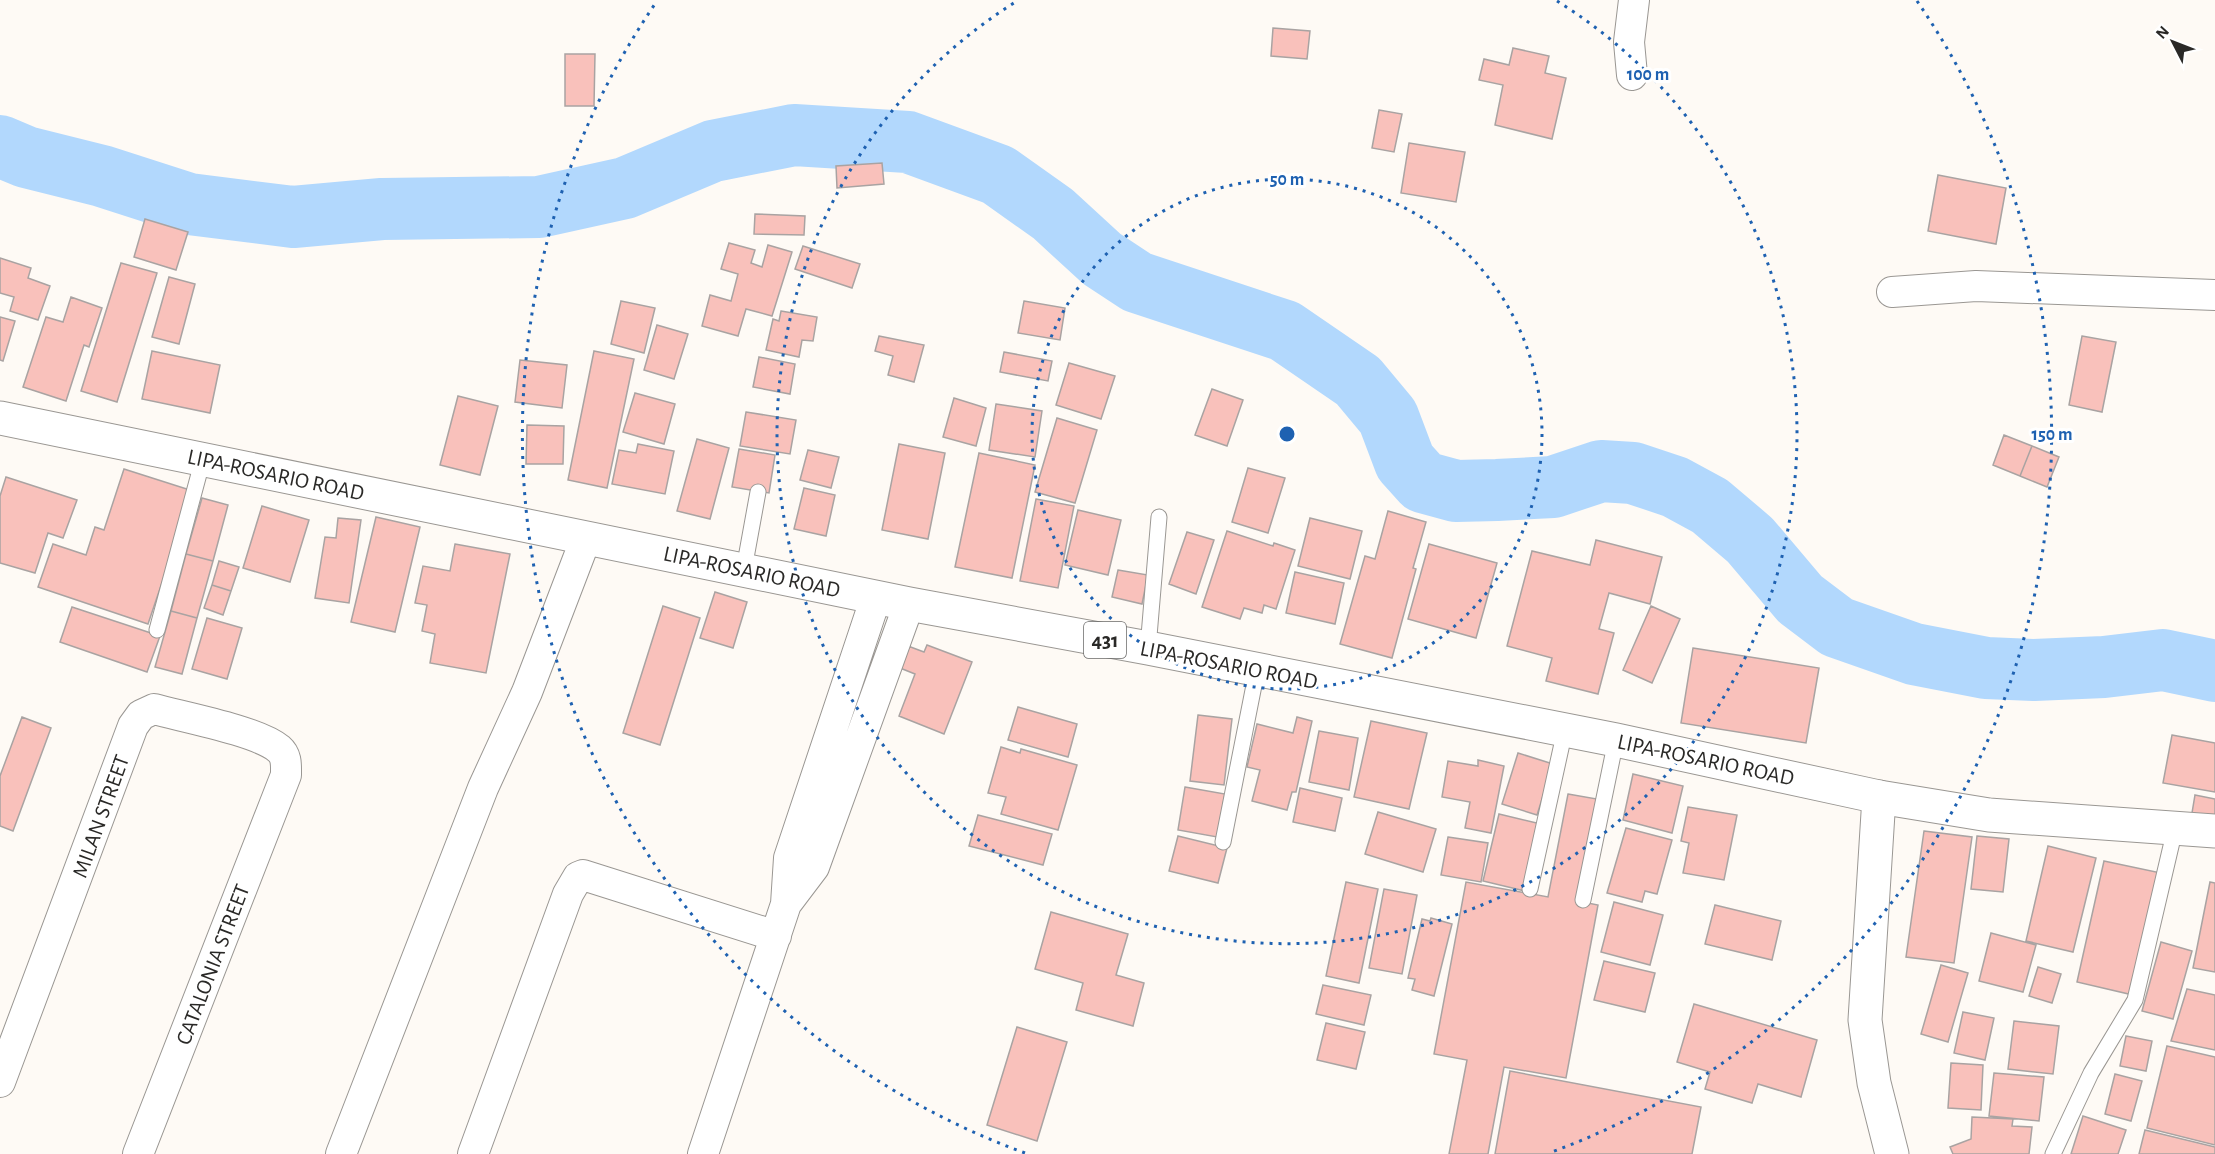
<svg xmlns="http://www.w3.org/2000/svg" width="2215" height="1154" font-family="'Alegreya Sans',sans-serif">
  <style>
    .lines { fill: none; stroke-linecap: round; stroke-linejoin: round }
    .river { stroke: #b2d8fd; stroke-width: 62 }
    .building { fill: #f9c1bb; stroke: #a9a3a2; stroke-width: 1.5 }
    .service-casing { stroke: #9a9793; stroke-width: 17 }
    .minor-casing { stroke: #9a9793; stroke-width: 32 }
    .tertiary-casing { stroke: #9a9793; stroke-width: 35 }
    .primary-casing { stroke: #9a9793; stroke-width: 35 }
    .service { stroke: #fff; stroke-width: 15 }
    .minor { stroke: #fff; stroke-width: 30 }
    .tertiary { stroke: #fff; stroke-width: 33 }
    .primary { stroke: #fff; stroke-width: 33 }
    .ring { fill: none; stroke: #1e61b1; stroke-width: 3; stroke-dasharray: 3 6 }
    .labels { text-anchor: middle; stroke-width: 6; stroke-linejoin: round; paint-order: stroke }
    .shield { fill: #fff; stroke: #6a6968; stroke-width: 1.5 }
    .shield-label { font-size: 21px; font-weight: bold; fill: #2a2927 }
    .street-label { font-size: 22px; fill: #2a2927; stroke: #fff }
    .centre { fill: #1e61b1; stroke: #fff; stroke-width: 3 }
    .ring-label { font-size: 18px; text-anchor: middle; font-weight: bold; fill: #1e61b1; stroke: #fff; stroke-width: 6; stroke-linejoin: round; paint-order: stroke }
  </style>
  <rect width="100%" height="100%" fill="#fefaf5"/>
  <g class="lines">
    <path class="river" d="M0,146L26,157L102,176L189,204L293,217L382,209L539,207L625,188L713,151L794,135L908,142L998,175L1053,214L1102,259L1137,282L1285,331L1358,381L1388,417L1405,462L1423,482L1456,491L1497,490L1553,487L1601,471L1633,473L1675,487L1710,506L1750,540L1800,599L1837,627L1914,654L1986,668L2034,670L2104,667L2163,660L2215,671"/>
  </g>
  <path class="building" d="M1273,28L1310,31L1307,59L1271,56Z
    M1513,48L1549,56L1545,73L1566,78L1552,139L1495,125L1503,85L1479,80L1484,59L1509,65Z
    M565,54H595L594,106H565Z
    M1379,110L1402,114L1394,152L1372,148Z
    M1409,143L1465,152L1456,202L1401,193Z
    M882,163L884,184L837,188L836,166Z
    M1938,175L2006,188L1996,244L1928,231Z
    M755,214L805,216L804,235L754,234Z
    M145,219L188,232L176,270L134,257Z
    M729,243L755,250L751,263L762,267L768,245L792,252L772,316L746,309L738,336L702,326L710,295L731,301L738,274L721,269Z
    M803,246L860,264L852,288L795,269Z
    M0,258L31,268L28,278L50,286L38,320L10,311L14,297L0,293Z
    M121,263L157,273L117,402L81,391Z
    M169,277L195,284L179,344L152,337Z
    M71,297L102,308L89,347L84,345L66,401L23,387L46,317L63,322Z
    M621,301L655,308L644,353L611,344Z
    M1024,301L1065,308L1060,340L1018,333Z
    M781,311L817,317L813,341L802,340L799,357L766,350L773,319L779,321Z
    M0,317L15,321L3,361L0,360Z
    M657,325L688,334L674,379L644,370Z
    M879,336L924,345L914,382L888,375L893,356L875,351Z
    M2082,336L2116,342L2102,412L2069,405Z
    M152,351L220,365L210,413L142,399Z
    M594,351L634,359L607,488L568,480Z
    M1004,352L1052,361L1048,381L1000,372Z
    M759,357L795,364L790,394L753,387Z
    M520,360L567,365L562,408L515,402Z
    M1069,363L1115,376L1101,419L1056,405Z
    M1212,389L1243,400L1227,446L1195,435Z
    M635,393L675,404L664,444L623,432Z
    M458,396L498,406L480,475L440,465Z
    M954,398L986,408L976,446L943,437Z
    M996,404L1042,411L1035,457L989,450Z
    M746,412L796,420L790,454L740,446Z
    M1057,418L1097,430L1075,503L1035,492Z
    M527,425L564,426L563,464H526Z
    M2004,435L2032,446L2020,476L1993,465Z
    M697,439L729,448L710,519L677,511Z
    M638,444L674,451L665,494L612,484L619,450L636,453Z
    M899,444L945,453L928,539L882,530Z
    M2032,446L2059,457L2047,487L2020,476Z
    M739,449L775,455L769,493L732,487Z
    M808,450L839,457L831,488L800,480Z
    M979,453L1035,465L1012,578L955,567Z
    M1248,468L1285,478L1268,533L1232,522Z
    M124,469L193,491L148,624L38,587L53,544L86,555L95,527L104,530Z
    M6,477L77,500L63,538L48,533L35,573L0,563V496Z
    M804,488L835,495L826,536L794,529Z
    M202,498L228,505L213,561L186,554Z
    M1036,499L1074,506L1058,588L1020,581Z
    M262,506L309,520L290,582L243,568Z
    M1078,510L1121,520L1108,575L1065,565Z
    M1388,511L1426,522L1413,568L1416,569L1392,658L1340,644L1365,556L1375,559Z
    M376,517L420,527L395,632L351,622Z
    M338,518L361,520L349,603L315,598L325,537L336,538Z
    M1310,518L1362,531L1350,579L1298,566Z
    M1227,531L1273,546L1274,543L1295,550L1276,609L1264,605L1262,613L1244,608L1240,619L1202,607Z
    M1187,532L1214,540L1196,594L1169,584Z
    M1596,540L1662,557L1650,604L1609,593L1599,629L1614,633L1598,694L1546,681L1552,658L1507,646L1532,551L1590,565Z
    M455,544L510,554L486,673L430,663L435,634L422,631L427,605L415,603L423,566L450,571Z
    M1429,544L1497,563L1476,638L1408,619Z
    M186,554L213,561L197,618L171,611Z
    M219,561L239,567L231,591L212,585Z
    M1118,570L1148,575L1142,604L1112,597Z
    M1295,572L1344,583L1335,624L1286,613Z
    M212,585L231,591L223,615L204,608Z
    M715,592L747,602L733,648L700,638Z
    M663,606L700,618L660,745L623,733Z
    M1651,606L1680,619L1652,683L1623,670Z
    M72,607L160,636L147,672L60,642Z
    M171,611L197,618L182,674L155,667Z
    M207,618L242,628L227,679L192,669Z
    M927,645L972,662L944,734L899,716L915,674L900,668L908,646L924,652Z
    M1693,648L1819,668L1806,743L1681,723Z
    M1018,707L1077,724L1068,757L1008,740Z
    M1198,715L1232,719L1224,785L1190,781Z
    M22,717L51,728L13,831L0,826V776Z
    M1297,717L1312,721L1296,792H1292L1287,810L1252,801L1260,770L1247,767L1257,724L1293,733Z
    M1371,721L1427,733L1409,809L1354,797Z
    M1319,731L1358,738L1349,790L1309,782Z
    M2172,735L2215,743V792L2163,783Z
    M1001,747L1020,753L1021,749L1077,765L1058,830L1001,814L1006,797L988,793Z
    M1518,753L1553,764L1537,815L1502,804Z
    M1478,760L1504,766L1491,833L1465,828L1470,802L1442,797L1448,761L1478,766Z
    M1633,774L1683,786L1672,833L1623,820Z
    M1185,787L1225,794L1217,837L1178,830Z
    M1300,788L1342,798L1335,831L1293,822Z
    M1568,794L1597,799L1578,901L1598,905L1566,1078L1504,1067L1488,1154H1449L1467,1060L1434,1054L1466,882L1548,897Z
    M2195,795L2215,799V818L2192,813Z
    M1688,807L1737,815L1724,880L1683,873L1689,843L1681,841Z
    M1378,812L1436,829L1423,872L1365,854Z
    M1499,814L1541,824L1525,891L1483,881Z
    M978,815L1052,834L1043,865L969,846Z
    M1626,828L1672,840L1657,894L1645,891L1642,902L1607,893Z
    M1924,831L1972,837L1954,963L1906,957Z
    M1178,836L1227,848L1218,883L1169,871Z
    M1977,836L2009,839L2003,892L1971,889Z
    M1448,837L1488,843L1481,882L1441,875Z
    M2048,846L2096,858L2073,952L2026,941Z
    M2104,861L2161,873L2133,995L2077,982Z
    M1346,882L1378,889L1359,983L1326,976Z
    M2210,882L2215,883V972L2193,968Z
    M1384,889L1417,895L1402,974L1369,968Z
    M1614,902L1663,915L1650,965L1601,952Z
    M1715,905L1781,921L1772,960L1705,944Z
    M1051,912L1128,934L1116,975L1144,983L1133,1026L1076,1010L1083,983L1035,969Z
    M1431,918L1452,924L1434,996L1412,990L1415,979L1408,978L1422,919L1430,921Z
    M1991,933L2036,945L2023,992L1979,981Z
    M2161,942L2192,951L2173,1019L2142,1011Z
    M1604,961L1655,973L1645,1012L1594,1000Z
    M1941,965L1968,973L1948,1042L1921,1034Z
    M2038,967L2061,974L2052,1003L2029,996Z
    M1323,985L1371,995L1364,1025L1316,1014Z
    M2187,989L2215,995V1050L2171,1041Z
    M1694,1004L1817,1040L1801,1097L1758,1084L1752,1103L1705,1089L1710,1072L1677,1062Z
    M1963,1012L1994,1018L1985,1060L1954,1053Z
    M2014,1021L2059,1026L2053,1074L2008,1069Z
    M1326,1023L1365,1032L1356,1069L1317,1060Z
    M1017,1027L1067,1042L1037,1141L987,1125Z
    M2126,1036L2152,1041L2146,1071L2120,1066Z
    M2167,1046L2215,1057V1145L2147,1128Z
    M1951,1063L1983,1065L1981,1110L1948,1108Z
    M1510,1071L1701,1107L1692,1154H1495Z
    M1994,1073L2044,1077L2039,1121L1989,1116Z
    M2115,1074L2142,1081L2131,1121L2105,1114Z
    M2083,1116L2126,1130L2118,1154H2071Z
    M1972,1117L2013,1119L2012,1126L2032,1127L2029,1154H1953L1950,1147L1971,1139Z
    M2145,1130L2215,1147V1154H2139Z"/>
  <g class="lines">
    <g class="service-casing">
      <path id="service" d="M744,569L758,492
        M157,630L203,459
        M1148,648L1159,517
        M1223,842L1257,670
        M1530,889L1565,730
        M1583,900L1616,740
        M2053,1154L2091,1073L2135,1000L2175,829"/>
    </g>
    <g class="minor-casing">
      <path id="minor" d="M1632,75L1629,42L1634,0
        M1892,292L1976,286L2215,295
        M786,904L814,867L909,604
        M0,1082L133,726L141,715L154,709C183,717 258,731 279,749C287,756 286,765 286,775L138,1154
        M341,1154L483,788L527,692L586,538
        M473,1154L568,894L578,877L583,875L776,936
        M703,1154L786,904L789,858L876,597"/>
    </g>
    <g class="tertiary-casing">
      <path id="tertiary" d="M1879,797L1865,1020L1874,1083L1892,1154"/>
    </g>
    <g class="primary-casing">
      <path id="primary" d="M0,418L909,604L1148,648L1616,740L1879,797L1989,815L2215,831"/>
    </g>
    <use href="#service" class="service"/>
    <use href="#minor" class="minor"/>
    <use href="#tertiary" class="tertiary"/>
    <use href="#primary" class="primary"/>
  </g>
  <g class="ring">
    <circle cx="1287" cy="434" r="255"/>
    <path d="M1557 1A510 510 0 1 1 1017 1"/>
    <path d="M1025 1153A765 765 0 0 1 657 1M1917 1A765 765 0 0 1 1549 1153"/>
  </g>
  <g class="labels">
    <rect class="shield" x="1084" y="622" width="42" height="36" rx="4.5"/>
    <g class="shield-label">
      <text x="1105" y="647">431</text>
    </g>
    <g class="street-label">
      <text transform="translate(276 474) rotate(12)" y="8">LIPA-ROSARIO ROAD</text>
      <text transform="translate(752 571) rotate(12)" y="8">LIPA-ROSARIO ROAD</text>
      <text transform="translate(1229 664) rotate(11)" y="8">LIPA-ROSARIO ROAD</text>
      <text transform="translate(1706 759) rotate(12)" y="8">LIPA-ROSARIO ROAD</text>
      <text transform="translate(100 816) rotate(-70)" y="8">MILAN STREET</text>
      <text transform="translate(212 964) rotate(-69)" y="8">CATALONIA STREET</text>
    </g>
  </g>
  <circle cx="1287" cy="434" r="9" class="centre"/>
  <g class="ring-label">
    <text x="1648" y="80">100 m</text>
    <text x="1287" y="185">50 m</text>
    <text x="2052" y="440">150 m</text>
  </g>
  <g transform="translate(2173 42) rotate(312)" stroke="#ffffff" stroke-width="4.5" paint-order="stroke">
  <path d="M0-4.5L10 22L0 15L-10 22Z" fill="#2a2927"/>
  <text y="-9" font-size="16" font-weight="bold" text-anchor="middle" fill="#2a2927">N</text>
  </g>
</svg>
